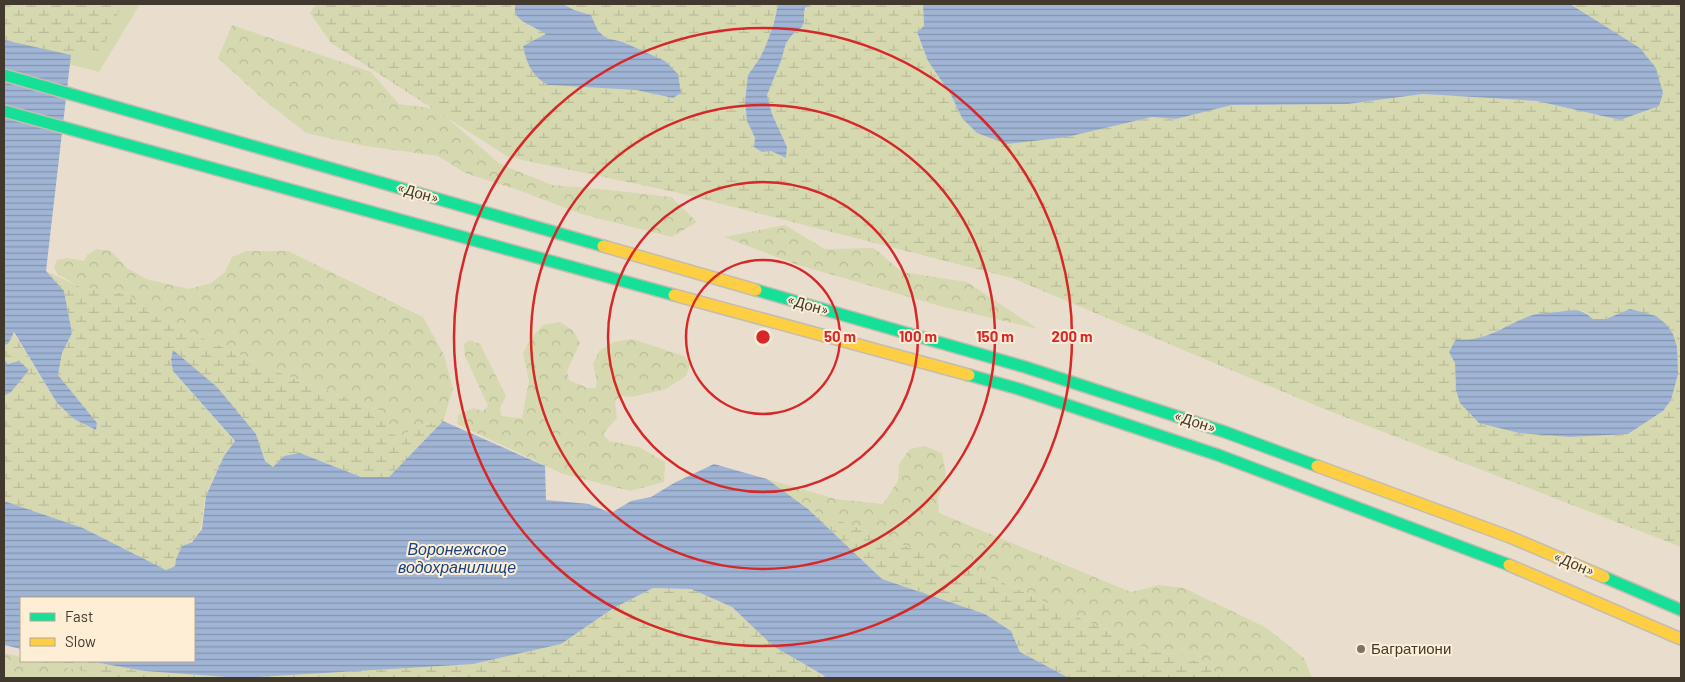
<svg xmlns="http://www.w3.org/2000/svg" width="1685" height="682" font-family="Barlow,sans-serif">
  <style>
    .green { fill: #d6d9b0 }
    .forest { fill: url(#forest-crowns) }
    .wetland { fill: url(#wetland-marsh); fill-rule: evenodd }
    .water { fill: url(#water-rules) }
    .lines { fill: none; stroke-linecap: round; stroke-linejoin: round }
    .fast-casing { stroke: #c5bcb0; stroke-width: 14 }
    .slow-casing { stroke: #c5bcb0; stroke-width: 14 }
    .fast { stroke: #16e098; stroke-width: 11 }
    .slow { stroke: #ffcf43; stroke-width: 11 }
    .ring { fill: none; stroke: #d62828; stroke-width: 2.5 }
    .poi-dot { fill: #7c7365; stroke: #ffeed6; stroke-width: 2 }
    .labels { text-anchor: middle; stroke-width: 4; stroke-linejoin: round; paint-order: stroke }
    .street-label { font-size: 15px; fill: #41392d; stroke: #ffeed6 }
    .poi-label { font-size: 15px; fill: #41392d; stroke: #ffeed6; text-anchor: start }
    .water-label { font-size: 16px; font-style: italic; fill: #184383; stroke: #ffeed6 }
    .centre { fill: #d62828; stroke: #ffeed6; stroke-width: 2.5 }
    .ring-label { font-size: 15px; text-anchor: middle; font-weight: bold; fill: #d62828; stroke: #ffeed6; stroke-width: 4; stroke-linejoin: round; paint-order: stroke }
  </style>
  <defs>
    <pattern id="forest-crowns" width="20" height="18" patternUnits="userSpaceOnUse" patternTransform="scale(1.25)"><rect width="20" height="18" fill="#d6d9b0"/><path d="M2 6a3 3 0 1 1 6 0M12 15a3 3 0 1 1 6 0" fill="none" stroke="#b9bb98"/></pattern>
    <pattern id="wetland-marsh" width="20" height="14" patternUnits="userSpaceOnUse" patternTransform="scale(1.25)"><rect width="20" height="14" fill="#d6d9b0"/><path d="M1 5h8M5 5V1M11 12h8M15 12V8" fill="none" stroke="#b9bb98"/></pattern>
    <pattern id="water-rules" width="6" height="5" patternUnits="userSpaceOnUse" patternTransform="scale(1.25)"><rect width="6" height="5" fill="#a0b5d5"/><path d="M0 2.5h6" fill="none" stroke="#8494ad"/></pattern>
  </defs>
  <rect width="100%" height="100%" fill="#e9dece"/>
  <path class="green" d="M4,4H140L99,72L4,47Z"/>
  <path class="forest" d="M232,25L371,72L399,104L437,109L500,164L552,185L609,190L671,197L697,222L672,237L581,214L518,190L465,173L438,156L365,146L306,133L264,100L218,58Z
    M785,225L825,249L874,248L902,272L967,282L1038,329L940,306L795,264L724,237Z
    M96,249L111,251L127,268L146,279L189,289L211,283L225,272L232,257L247,251H288L423,317L444,355L453,389L443,421L417,426L400,437L388,432L387,419L380,411L287,376L160,319L127,294L79,287L58,274L54,268L57,260L67,258L84,261L87,255Z
    M560,322L573,330L580,343L567,371L569,380L588,388H595L597,382L593,364L599,351L614,342L632,339L684,356L690,364L686,376L666,389L632,397L621,396L615,400L617,418L603,434L609,441L639,447L665,462L664,482L630,491L563,474L457,424L458,415L473,408L483,411L488,406L465,356L464,344L470,340L480,344L506,396L500,408L501,416L522,418L529,381L523,353L532,337L543,325Z
    M925,446L942,453L946,474L938,498L939,513L1131,592L1159,585L1184,588L1267,628L1304,658L1312,678H1221L1207,665L1176,654L1151,651L1006,584L808,509L767,479L836,499L883,504L898,481L899,464L910,449Z
    M4,653L21,657V661H36L115,678H4Z"/>
  <path class="wetland" d="M4,4H122L101,52L82,47L71,55L4,40Z
    M316,4H516L515,5V14L522,21L547,34V85L636,90L673,98L681,93L678,75L665,61L623,42L606,38L598,31L591,15L574,10L563,4H778L774,23L766,45L760,58L748,75L747,121L755,138L771,151L786,157L787,147L772,114L767,95L781,61L786,43L792,35L802,27L804,22V13L809,4H923L924,27L917,33L928,61L951,95L962,118L1067,137L1152,117L1176,119L1232,105L1348,104L1423,94L1537,101L1620,120L1640,48L1570,4H1681V547L1324,409L1012,278L675,192L508,157L331,43L310,13ZM1630,309L1671,399L1663,411L1628,434L1570,437L1519,433L1456,390L1455,363L1469,341L1482,337L1531,316L1570,311H1583L1593,319H1606Z
    M46,271L80,287L127,294L160,319L287,376L380,411L387,419L388,432L400,437L417,426L443,421L389,477H361L300,453L273,468L265,461L256,434L173,371L235,442C223,457 215,475 207,493C198,517 211,533 182,546L176,559L175,566L166,570L83,528L4,501V396L11,392L8,364L4,359V345L8,344L13,332L57,403L74,419L96,430L97,424L58,375L62,353L72,333L64,291Z
    M808,509L1006,584L1151,651L1176,654L1207,665L1221,678H1069L1020,652L1011,631L985,614L882,579Z
    M653,588L691,589L732,607L773,646L823,675L826,678H461L454,676L436,678H115L36,661H88L144,671L241,678L612,609Z"/>
  <path class="water" d="M516,4H563L574,10L591,15L598,31L606,38L623,42L665,61L678,74L681,93L673,98L636,90L548,85C531,75 527,64 523,46L546,34L522,21L515,14V5Z
    M778,4H809V6L805,8L804,13V22L802,27L792,35L786,43L781,61L767,95L772,114L787,147L786,158L771,151L762,152L754,147L755,138L747,121L745,102L748,75L760,58L766,45L774,23Z
    M923,4H1570L1640,48L1656,68L1663,93L1659,106L1620,120L1537,101L1423,94L1348,104L1232,105L1176,119L1152,117L1067,137L1007,144L977,133L962,118L951,95L928,61L917,32L924,26Z
    M4,40L71,55L46,271L64,291L72,333L62,353L58,375L97,423L96,430L74,419L57,403L14,332L8,344L4,345Z
    M1630,309L1656,316L1666,324L1673,334L1677,347L1678,374L1671,400L1663,411L1628,434L1570,437L1519,433L1479,423L1460,403L1456,390L1455,363L1449,352L1456,339C1485,343 1504,325 1530,316C1538,313 1548,313 1557,312C1575,310 1579,307 1593,319H1606Z
    M173,350L217,387L256,434L265,461L273,467L284,456L300,453L361,477H389L443,421L545,466L546,500L589,504L611,513L631,501L651,497L674,483L714,464L767,479L808,509L882,579L985,614L1011,631L1020,652L1069,678H826L823,675L773,646L732,607L691,589L653,588L612,609L561,644L473,664L241,678L144,671L88,661H194V598H21V649L4,645V501L83,528L166,570L175,566L176,559L182,546L192,542L202,529L206,496L224,456L235,441L173,371L171,360Z
    M4,359L8,364L19,361L29,370L11,392L4,396Z"/>
  <g class="lines">
    <g class="fast-casing">
      <path id="fast" d="M4,75L603,246
        M4,111L674,295
        M756,290L1025,367L1225,432L1317,466
        M969,375L1019,389L1218,455L1509,565
        M1604,577L1681,610"/>
    </g>
    <g class="slow-casing">
      <path id="slow" d="M603,246L756,290
        M674,295L969,375
        M1317,466L1510,537L1604,577
        M1509,565L1681,639"/>
    </g>
    <use href="#fast" class="fast"/>
    <use href="#slow" class="slow"/>
  </g>
  <g class="ring">
    <circle cx="763" cy="337" r="77"/>
    <circle cx="763" cy="337" r="155"/>
    <circle cx="763" cy="337" r="232"/>
    <circle cx="763" cy="337" r="309"/>
  </g>
  <circle class="poi-dot" cx="1361" cy="649" r="5"/>
  <g class="labels">
    <g class="street-label">
      <text transform="translate(418 193) rotate(16)" y="5">«Дон»</text>
      <text transform="translate(808 305) rotate(16)" y="5">«Дон»</text>
      <text transform="translate(1195 422) rotate(18)" y="5">«Дон»</text>
      <text transform="translate(1574 564) rotate(23)" y="5">«Дон»</text>
    </g>
    <g class="poi-label">
      <text x="1371" y="654">Багратиони</text>
    </g>
    <g class="water-label">
      <text x="457" y="555">Воронежское<tspan x="457" dy="18">водохранилище</tspan></text>
    </g>
  </g>
  <circle cx="763" cy="337" r="8" class="centre"/>
  <g class="ring-label">
    <text x="840" y="342">50 m</text>
    <text x="918" y="342">100 m</text>
    <text x="995" y="342">150 m</text>
    <text x="1072" y="342">200 m</text>
  </g>
  <rect width="1685" height="682" fill="none" stroke="#41392d" stroke-width="10"/>
  <rect x="20" y="597" width="175" height="65" fill="#ffeed6" stroke="#b3a692"/>
  <rect x="30" y="613" width="25" height="8" fill="#16e098" stroke="#b3a692"/>
  <text x="65" y="622" font-size="15" fill="#41392d">Fast</text>
  <rect x="30" y="638" width="25" height="8" fill="#ffcf43" stroke="#b3a692"/>
  <text x="65" y="647" font-size="15" fill="#41392d">Slow</text>
</svg>
